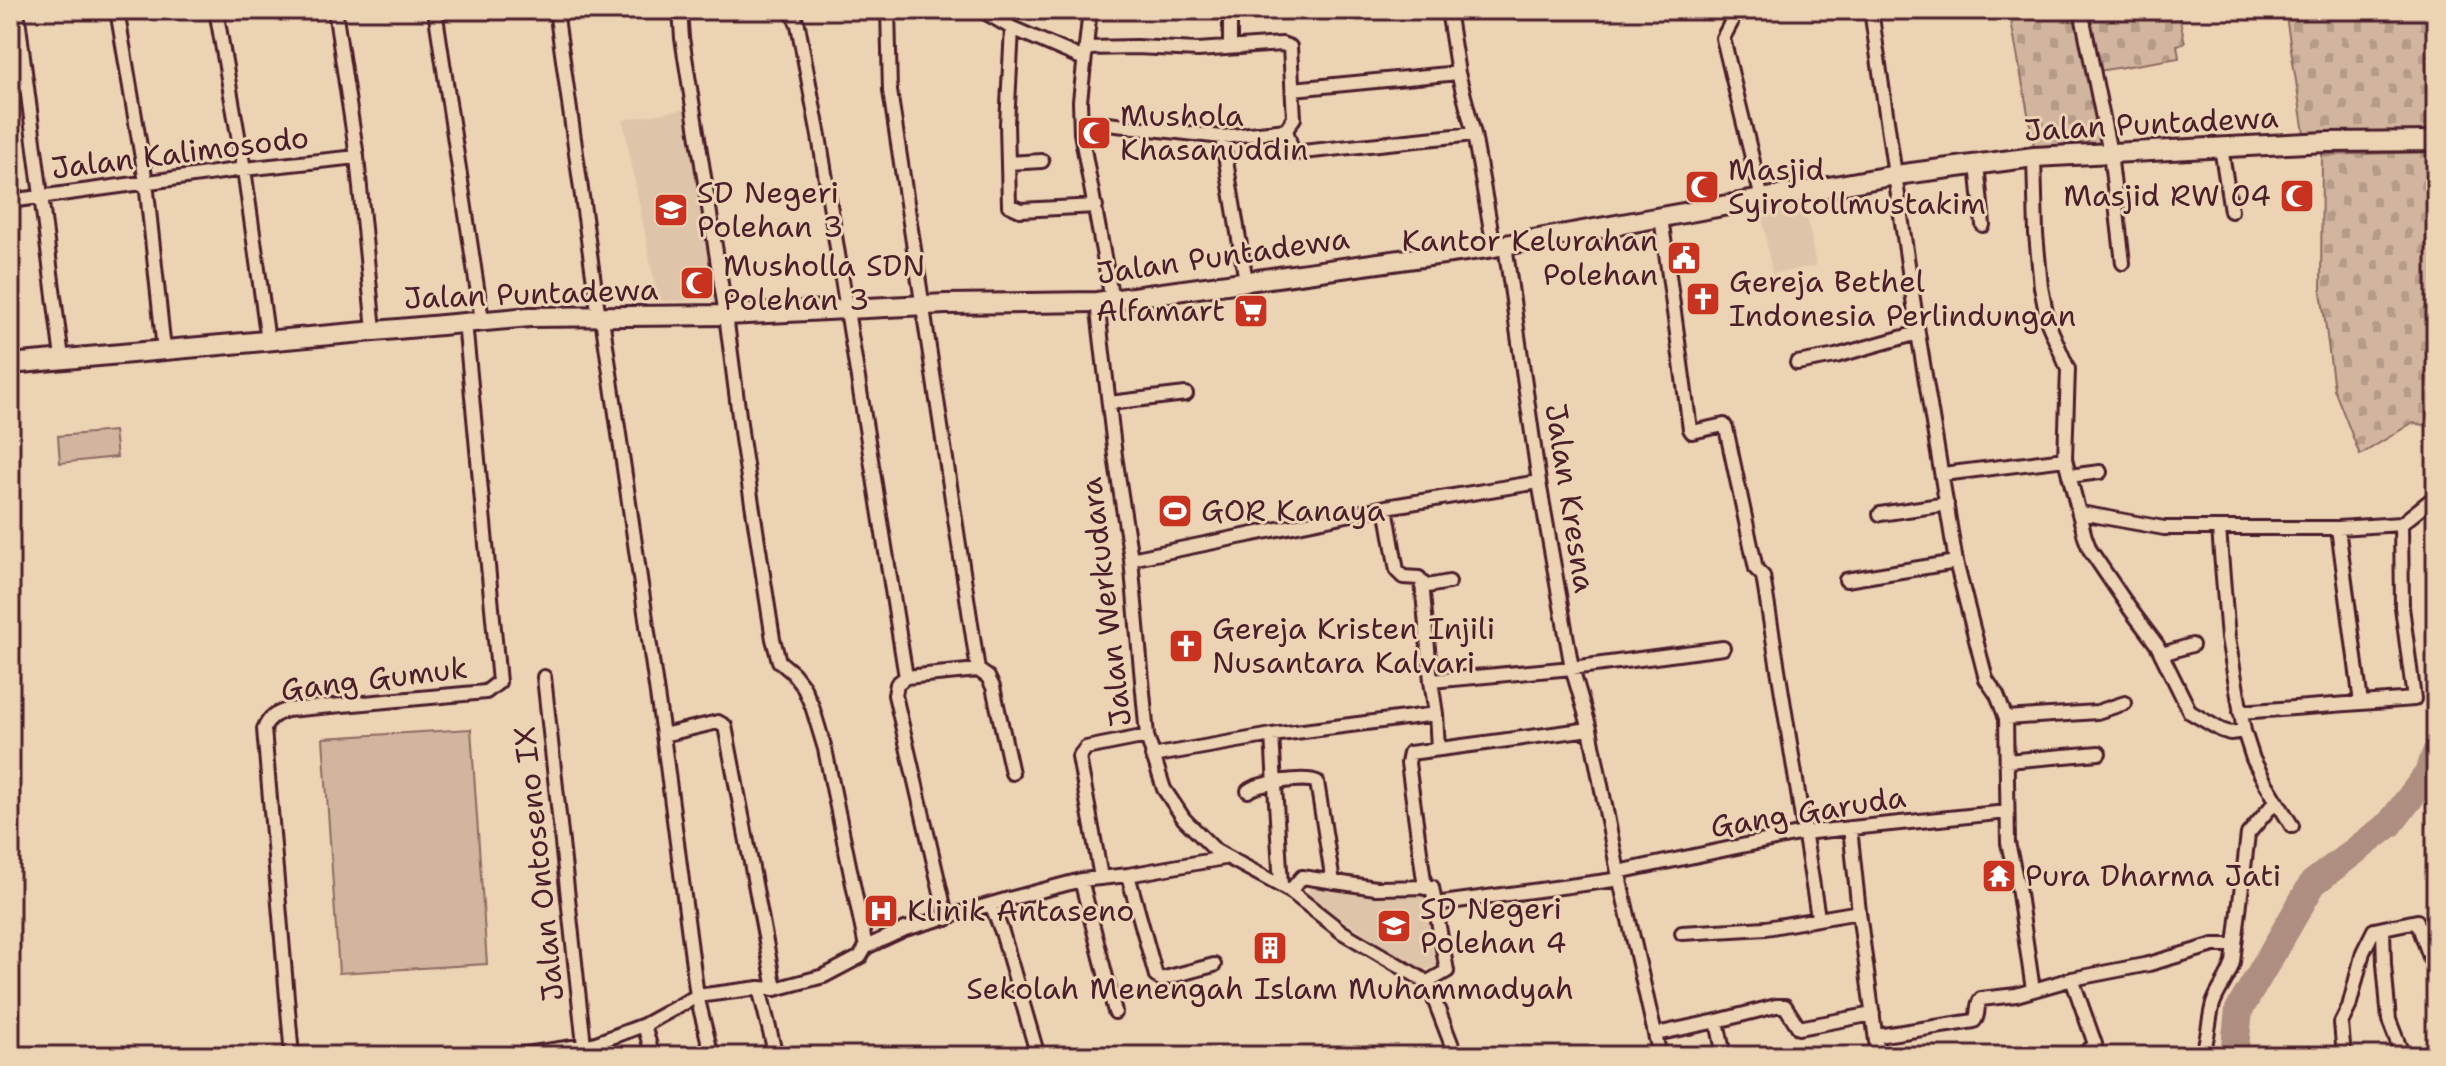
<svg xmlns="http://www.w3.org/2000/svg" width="2446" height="1066" font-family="'Shantell Sans',sans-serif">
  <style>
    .built { fill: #dec4a9 }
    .cemetery { fill: url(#cemetery-stones); stroke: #8e6a64; stroke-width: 2 }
    .garden { fill: #d1b59e; stroke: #8e6a64; stroke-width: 2 }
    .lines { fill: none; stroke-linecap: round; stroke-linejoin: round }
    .river { stroke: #ae8e80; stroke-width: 28 }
    .street-casing { stroke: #4a1f2b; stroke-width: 18 }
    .secondary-casing { stroke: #4a1f2b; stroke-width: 24 }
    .street { stroke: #ecd3b4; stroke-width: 12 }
    .secondary { stroke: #ecd3b4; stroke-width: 18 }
    .labels { text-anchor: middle; stroke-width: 6; stroke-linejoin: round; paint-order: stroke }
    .poi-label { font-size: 30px; fill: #4a1f2b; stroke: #ecd3b4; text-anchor: start }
    .street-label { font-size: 30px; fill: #4a1f2b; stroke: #ecd3b4 }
  </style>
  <defs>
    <pattern id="cemetery-stones" width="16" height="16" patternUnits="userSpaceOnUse" patternTransform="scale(2)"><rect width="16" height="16" fill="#d1b59e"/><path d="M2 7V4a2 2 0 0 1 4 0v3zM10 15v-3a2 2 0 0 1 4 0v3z" fill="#b59b88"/></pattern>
  </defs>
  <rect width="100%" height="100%" fill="#ecd3b4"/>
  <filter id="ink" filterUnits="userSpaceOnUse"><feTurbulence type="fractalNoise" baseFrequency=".0125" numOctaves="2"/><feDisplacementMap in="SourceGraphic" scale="16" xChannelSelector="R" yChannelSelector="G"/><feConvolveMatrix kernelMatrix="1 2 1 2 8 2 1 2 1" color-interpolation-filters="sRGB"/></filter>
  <g filter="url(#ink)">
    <path class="built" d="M686,109L714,300L658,301L623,120Z
      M1804,201L1816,266L1772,274L1761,209Z
      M1312,883L1430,891L1444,965L1422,970L1326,909L1308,893Z"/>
    <path class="cemetery" d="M2009,10H2178L2185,43L2177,45L2179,58L2092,72L2106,146L2035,152Z
      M2285,10H2436V130L2382,135L2304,133Z
      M2436,152V427L2412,423L2360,455L2334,389L2321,291L2322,155Z"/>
    <path class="garden" d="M114,431L117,457L60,463L58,436Z
      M471,729L487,964L339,973L323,738Z"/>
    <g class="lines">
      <path class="river" d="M2234,1056L2239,1010L2313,883L2390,824L2428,774L2436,753"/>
      <g class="street-casing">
        <path id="street" d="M17,10L62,358
          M117,10L146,182L164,350
          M216,10L244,169L268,341
          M335,10L357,157L374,330
          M435,10L482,320
          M556,10L599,318
          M680,10L682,38L726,315L742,439L773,639L779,661L793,673L803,686L812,706L825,749L866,947
          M791,10L798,25L819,136L906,677
          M888,10L890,91L978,670
          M981,10L1012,28L1084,59
          M1090,10L1080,101L1081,133L1112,300
          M1448,10L1458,73L1474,134L1494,247
          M1732,10L1731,23L1723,38L1762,199
          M1871,10L1918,333L1956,562L1986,679L1997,695L2006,718L2008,843L2018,887L2033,990
          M2081,10L2110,153L2123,263
          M1012,28L1007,124L1009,205L1020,210L1096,206
          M1230,46V10
          M1087,48L1136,47L1198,50L1282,44L1290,47L1294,118L1286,130L1293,153L1474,134
          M1293,89L1458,73
          M1081,121L1222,137L1286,130
          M1222,137L1246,281
          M2221,147L2231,211
          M2034,157L2036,234L2041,287L2048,323L2068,369L2065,459L2085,537L2090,550L2130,609L2157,645L2190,712L2221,730L2230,733L2244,731
          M1008,163L1042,161
          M1977,164L1983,225
          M10,201L244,169L357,157
          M1661,217L1690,429L1692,432L1724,425L1726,428L1756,569L1763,576L1818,917
          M1505,245L1539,482L1572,668L1590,729L1618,872L1660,1056
          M1097,302L1115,456L1131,559L1147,736L1164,789L1184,819L1216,851L1290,891L1342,932L1422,979L1429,986L1456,1056
          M602,318L663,735L697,996L712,1056
          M1797,363L1836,356L1918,333
          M1109,403L1186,394
          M1943,474L2065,459
          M2069,476L2100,472
          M1386,507L1397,571L1403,577L1419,578L1422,582L1431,681
          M2081,513L2164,528H2338L2401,524L2436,496
          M1880,514L1947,504
          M2338,528L2361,703
          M2219,529L2228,638L2244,731L2253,759L2265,782L2292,826
          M1131,559L1386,507L1539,482
          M1846,580L1956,562
          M1422,587L1449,582
          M2162,654L2192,645
          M544,677L584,1045
          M2240,712L2414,699L2402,607L2401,524
          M1436,714L1438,748
          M2006,718L2097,712L2125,703
          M663,735L718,722L725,726L775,989
          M1272,735L1281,886
          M1152,756L1272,735L1436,714L1431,681L1572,668L1723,648
          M2007,761L2099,753
          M1248,791C1257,783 1306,776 1317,782L1333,882
          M1850,828L1859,912
          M1618,872L1803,833L2007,812
          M1128,875L1156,976L1161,979L1214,965
          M1101,877L1079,757L1086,748L1147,736
          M1081,880L1115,1012
          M1425,888L1408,763L1410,753L1590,729
          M1290,891L1302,877L1376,888L1432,887L1447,971L1426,983
          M991,904L1002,932L1038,1056
          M1435,904L1621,879
          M947,919L895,695L897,684L906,677L978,670L988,677L993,687L1012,773
          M2383,929L2384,964L2389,1020L2403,1056
          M1682,933L1766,928L1859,912L1878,1056
          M2072,979L2095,1044L2081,1056
          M759,988L776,1056
          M1717,1021L1776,1006H1785L1799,1028L1873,1014
          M644,1025L653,1056
          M1656,1034L1717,1021L1724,1056
          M1877,1036L1974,1021C1980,1015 1975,1006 1981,999L2016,995L2072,979L2149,964L2214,945H2234
          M292,1056L264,729C269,717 275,714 287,710L486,692L499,682L465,322
          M512,1056L593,1044L644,1025L697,996L759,988L775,989L824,976L860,957L866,947L905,929L1009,899L1081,880L1128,875L1224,858
          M2201,1056C2209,1040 2208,1021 2213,1004C2218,989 2229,978 2233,962L2248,834L2275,802
          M2344,1056L2341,1023L2349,1007L2363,952L2374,930L2417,921L2436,974"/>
      </g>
      <g class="secondary-casing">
        <path id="secondary" d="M10,364L530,317L726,315L946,304L1097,302L1494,247L1896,175L2034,157L2327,142L2436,141"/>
      </g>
      <use href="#street" class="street"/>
      <use href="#secondary" class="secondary"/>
    </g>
  </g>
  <defs>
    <g id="mosque-square" transform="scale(1.8)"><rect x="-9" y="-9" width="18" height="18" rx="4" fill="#c8321e" stroke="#ecd3b4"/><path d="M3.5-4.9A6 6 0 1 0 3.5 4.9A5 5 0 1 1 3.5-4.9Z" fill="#fff"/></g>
    <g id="school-square" transform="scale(1.8)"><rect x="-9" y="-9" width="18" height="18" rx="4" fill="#c8321e" stroke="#ecd3b4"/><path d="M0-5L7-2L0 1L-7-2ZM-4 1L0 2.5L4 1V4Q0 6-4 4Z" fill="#fff"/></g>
    <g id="civic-square" transform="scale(1.8)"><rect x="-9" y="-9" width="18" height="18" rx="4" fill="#c8321e" stroke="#ecd3b4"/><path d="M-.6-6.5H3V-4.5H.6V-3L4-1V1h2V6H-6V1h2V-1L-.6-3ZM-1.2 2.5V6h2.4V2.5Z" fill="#fff"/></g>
    <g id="church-square" transform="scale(1.8)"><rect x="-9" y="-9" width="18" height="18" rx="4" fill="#c8321e" stroke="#ecd3b4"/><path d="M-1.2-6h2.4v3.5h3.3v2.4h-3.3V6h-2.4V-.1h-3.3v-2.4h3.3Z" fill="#fff"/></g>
    <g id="supermarket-square" transform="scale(1.8)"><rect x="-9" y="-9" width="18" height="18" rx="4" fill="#c8321e" stroke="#ecd3b4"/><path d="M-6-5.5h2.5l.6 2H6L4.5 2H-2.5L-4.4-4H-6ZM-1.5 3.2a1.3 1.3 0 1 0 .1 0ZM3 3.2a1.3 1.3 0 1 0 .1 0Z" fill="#fff"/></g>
    <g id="stadium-square" transform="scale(1.8)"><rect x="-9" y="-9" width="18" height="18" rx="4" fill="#c8321e" stroke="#ecd3b4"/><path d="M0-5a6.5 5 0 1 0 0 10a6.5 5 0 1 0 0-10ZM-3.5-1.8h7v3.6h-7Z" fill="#fff"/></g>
    <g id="temple-square" transform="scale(1.8)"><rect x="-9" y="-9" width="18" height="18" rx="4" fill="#c8321e" stroke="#ecd3b4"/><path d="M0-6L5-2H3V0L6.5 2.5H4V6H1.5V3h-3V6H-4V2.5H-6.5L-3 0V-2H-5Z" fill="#fff"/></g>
    <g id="hospital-square" transform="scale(1.8)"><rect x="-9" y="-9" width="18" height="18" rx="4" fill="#c8321e" stroke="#ecd3b4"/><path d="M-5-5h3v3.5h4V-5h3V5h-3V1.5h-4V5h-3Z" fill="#fff"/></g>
    <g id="building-square" transform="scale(1.8)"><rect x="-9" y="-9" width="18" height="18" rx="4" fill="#c8321e" stroke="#ecd3b4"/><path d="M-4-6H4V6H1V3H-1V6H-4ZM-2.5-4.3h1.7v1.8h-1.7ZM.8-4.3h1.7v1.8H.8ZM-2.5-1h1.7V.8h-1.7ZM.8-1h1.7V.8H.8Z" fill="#fff"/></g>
  </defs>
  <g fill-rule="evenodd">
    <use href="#mosque-square" x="1094" y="133"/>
    <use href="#mosque-square" x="1702" y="187"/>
    <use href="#mosque-square" x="2297" y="196"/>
    <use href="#school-square" x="671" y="210"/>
    <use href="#civic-square" x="1684" y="258"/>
    <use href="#mosque-square" x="697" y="283"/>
    <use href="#church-square" x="1703" y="299"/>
    <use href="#supermarket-square" x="1251" y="311"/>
    <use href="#stadium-square" x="1175" y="511"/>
    <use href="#church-square" x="1186" y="646"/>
    <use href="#temple-square" x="1999" y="876"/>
    <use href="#hospital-square" x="881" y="911"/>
    <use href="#school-square" x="1394" y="926"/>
    <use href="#building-square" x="1270" y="948"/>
  </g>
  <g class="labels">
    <g class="poi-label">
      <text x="1120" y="126">Mushola<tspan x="1120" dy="34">Khasanuddin</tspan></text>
      <text x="1728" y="180">Masjid<tspan x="1728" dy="34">Syirotollmustakim</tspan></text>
      <text x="697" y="203">SD Negeri<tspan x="697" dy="34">Polehan 3</tspan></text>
      <text x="2271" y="206" text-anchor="end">Masjid RW 04</text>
      <text x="1658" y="251" text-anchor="end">Kantor Kelurahan<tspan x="1658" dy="34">Polehan</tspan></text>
      <text x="723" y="276">Musholla SDN<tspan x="723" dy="34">Polehan 3</tspan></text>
      <text x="1729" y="292">Gereja Bethel<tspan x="1729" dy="34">Indonesia Perlindungan</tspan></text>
      <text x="1225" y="321" text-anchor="end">Alfamart</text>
      <text x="1201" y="521">GOR Kanaya</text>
      <text x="1212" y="639">Gereja Kristen Injili<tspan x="1212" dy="34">Nusantara Kalvari</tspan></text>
      <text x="2025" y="886">Pura Dharma Jati</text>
      <text x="1420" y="919">SD Negeri<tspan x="1420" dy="34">Polehan 4</tspan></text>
      <text x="907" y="921">Klinik Antaseno</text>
      <text x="1270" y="999" text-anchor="middle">Sekolah Menengah Islam Muhammadyah</text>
    </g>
    <g class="street-label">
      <text transform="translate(2151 124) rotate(-3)" y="10">Jalan Puntadewa</text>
      <text transform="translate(180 153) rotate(-7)" y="10">Jalan Kalimosodo</text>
      <text transform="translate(1223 256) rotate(-8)" y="10">Jalan Puntadewa</text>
      <text transform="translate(531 294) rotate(-2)" y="10">Jalan Puntadewa</text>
      <text transform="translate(1570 498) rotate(81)" y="10">Jalan Kresna</text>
      <text transform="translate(1106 602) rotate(-97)" y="10">Jalan Werkudara</text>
      <text transform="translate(374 679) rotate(-7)" y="10">Gang Gumuk</text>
      <text transform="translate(1808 812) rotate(-9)" y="10">Gang Garuda</text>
      <text transform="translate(539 864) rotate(-96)" y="10">Jalan Ontoseno IX</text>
    </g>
  </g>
  <rect width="2446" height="1066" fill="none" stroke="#ecd3b4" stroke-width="40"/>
  <rect x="20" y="20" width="2406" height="1026" fill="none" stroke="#4a1f2b" stroke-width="3" filter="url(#ink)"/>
</svg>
